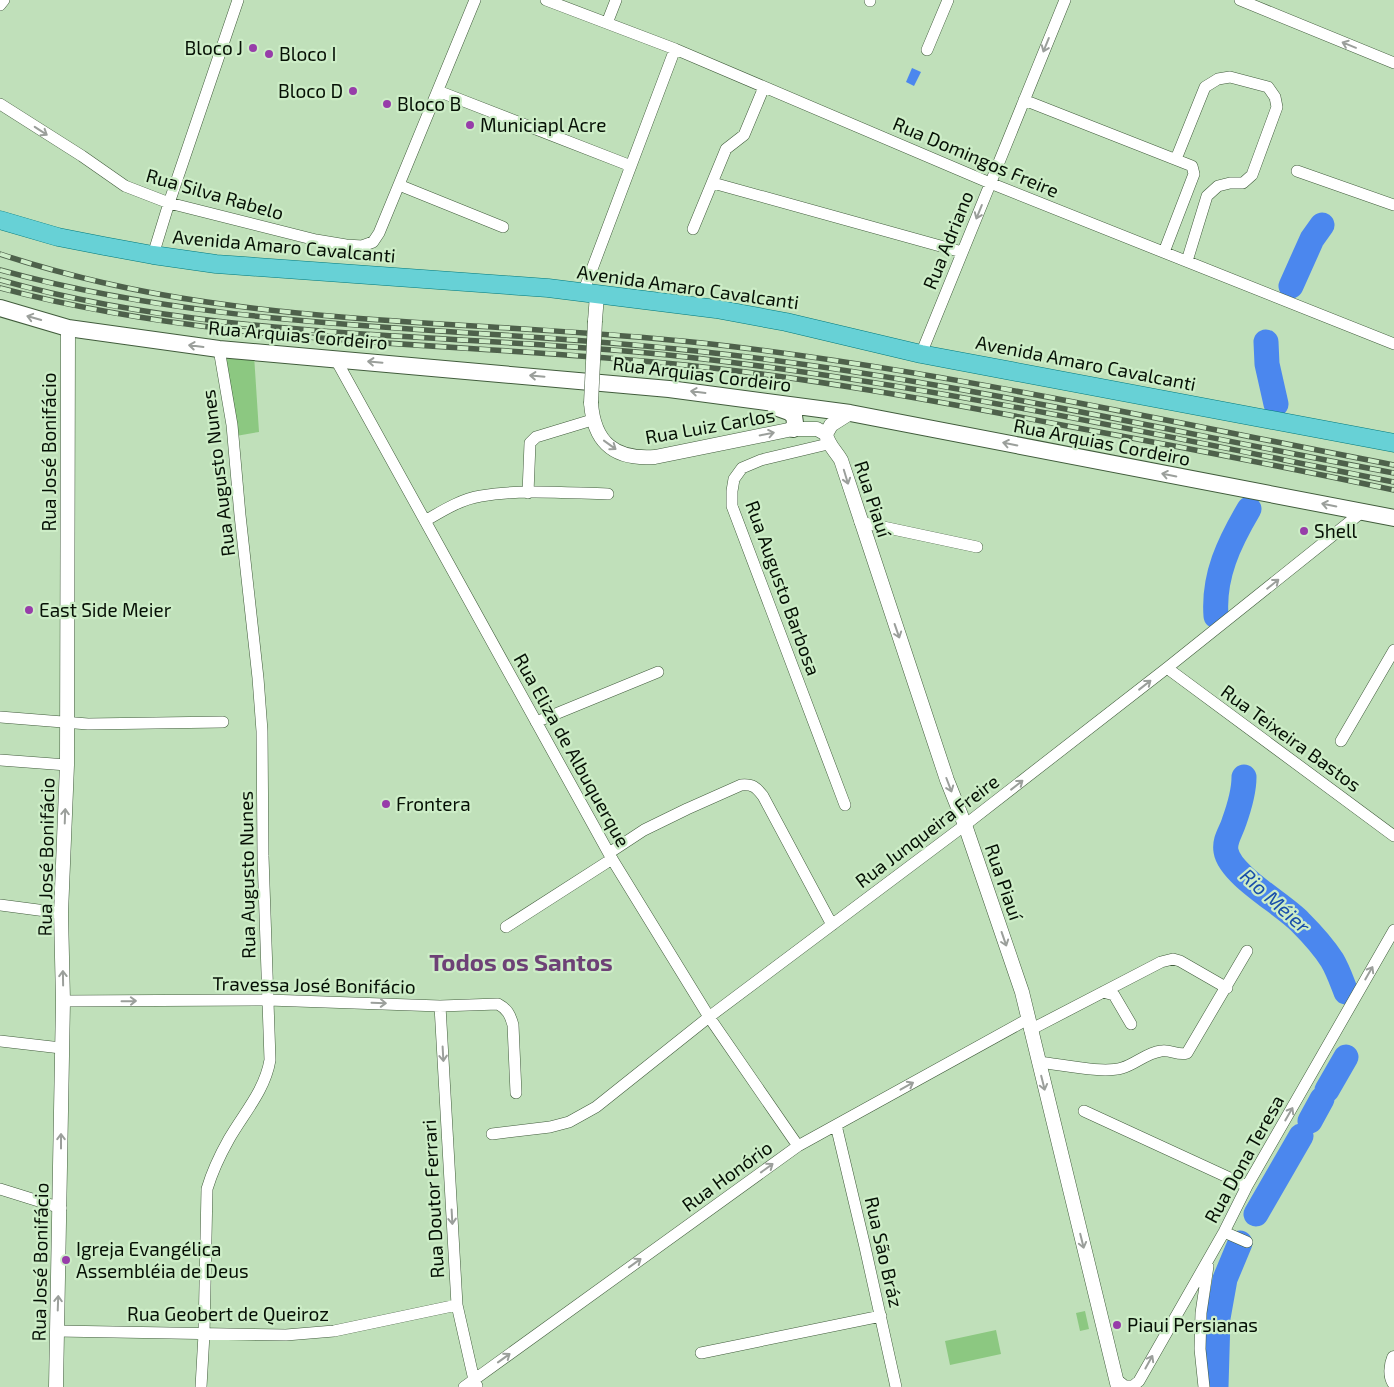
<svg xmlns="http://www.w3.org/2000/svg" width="1394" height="1387" font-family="'Exo 2',sans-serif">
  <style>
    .green { fill: #8cc881 }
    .water { fill: #4b87ee }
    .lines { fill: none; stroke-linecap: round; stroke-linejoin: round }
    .river { stroke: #4b87ee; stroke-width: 25 }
    .minor-casing { stroke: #415c3c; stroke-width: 12 }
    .tertiary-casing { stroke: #415c3c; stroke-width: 15 }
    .secondary-casing { stroke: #415c3c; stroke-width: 18 }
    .primary-casing { stroke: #03797b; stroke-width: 19 }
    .minor { stroke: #fff; stroke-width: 11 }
    .tertiary { stroke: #fff; stroke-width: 14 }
    .secondary { stroke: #fff; stroke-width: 16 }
    .primary { stroke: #67d1d6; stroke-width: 18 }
    .rail-casing { stroke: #4e614b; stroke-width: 5.5 }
    .rail { stroke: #cdedc7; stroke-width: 4; stroke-dasharray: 11; stroke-linecap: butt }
    .tertiary-bridge-casing { stroke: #415c3c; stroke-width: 15; stroke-linecap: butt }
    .tertiary-bridge { stroke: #fff; stroke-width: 14 }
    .oneway { stroke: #9b9f9b }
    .poi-dot { fill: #973da9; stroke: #cdedc7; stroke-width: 2 }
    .labels { text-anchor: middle; stroke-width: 4.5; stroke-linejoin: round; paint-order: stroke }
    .poi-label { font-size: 19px; fill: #061005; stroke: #cdedc7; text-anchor: start }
    .street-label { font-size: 19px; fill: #061005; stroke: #cdedc7 }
    .water-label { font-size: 20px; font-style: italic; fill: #184eaa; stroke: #cdedc7 }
    .district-label { font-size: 24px; font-weight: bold; fill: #6d4176; stroke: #cdedc7 }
  </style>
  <rect width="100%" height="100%" fill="#c0e0ba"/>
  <path class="green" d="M226,354L254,355L259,432L236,436Z
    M1085,1311L1089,1329L1080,1331L1076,1313Z
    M996,1330L1001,1354L950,1365L945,1341Z"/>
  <path class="water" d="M912,68L921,72L914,86L906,82Z"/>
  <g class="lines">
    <path class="river" d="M1291,286L1312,239L1322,225
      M1266,342L1267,364L1276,404
      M1216,616C1213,576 1229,543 1249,509
      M1244,777C1244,792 1239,808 1234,822C1231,832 1224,840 1226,851C1230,875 1283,904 1300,922C1312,934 1323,946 1332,960C1338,970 1342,982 1346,992
      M1327,1090L1346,1057
      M1310,1121L1322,1099
      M1256,1214L1301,1136
      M1216,1387L1218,1318L1225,1279L1240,1243"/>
    <g class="minor-casing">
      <path id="minor" d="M546,0L675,49L990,183L1394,344
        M1240,0L1394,63
        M870,1V0
        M0,5L4,0
        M607,23L616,0
        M927,50L948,0
        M438,91L631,166
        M1024,100L1192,166L1194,174L1164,252
        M0,104L82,156L125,186L169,203L316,240L346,245L362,246L373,242L379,233L475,0
        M1176,159L1205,87L1218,79L1230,77L1268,87L1275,97L1277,107L1252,175L1243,183H1230L1218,186L1207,196L1187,261
        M1297,171L1394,205
        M713,183L962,252
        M399,185L503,227
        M693,229L726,149L744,135L764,87
        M153,255L169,203L238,0
        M583,293L675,49
        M921,354L1065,0
        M335,358L612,859L709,1017L798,1146
        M828,444L761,460L742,468L734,479L732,491V506L845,805
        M528,493L530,443L536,437L592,420
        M425,521C442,511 461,499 481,496C522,489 566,493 608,494
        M860,522L977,547
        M1167,668L1394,836
        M0,717L88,724L223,722
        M536,722L658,672
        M1341,741L1394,650
        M0,760L67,765
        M609,853L644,830L687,809L741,785C753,784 756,787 763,796L832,925
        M0,905L61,913
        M506,927L612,859
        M1103,992L1114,995L1131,1024
        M63,1001L268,1000L440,1006L498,1004C507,1009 510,1014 513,1025L516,1093
        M440,1006L457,1305L474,1380L477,1386
        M1030,1030L1161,962L1173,959L1180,961L1227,988
        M0,1041L61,1048
        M1038,1062C1060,1064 1102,1074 1122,1068C1136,1064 1146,1053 1161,1051C1170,1049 1178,1056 1187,1053L1247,951
        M1084,1111L1247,1186
        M836,1125L865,1247L896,1387
        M492,1134L550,1127L569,1122L596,1107L709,1017L965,825L1167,668L1362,512
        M0,1189L61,1208
        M1224,1232L1247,1242
        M57,1331L286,1335L334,1331L457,1305
        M701,1353L881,1316
        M1116,1379L1125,1386H1133L1139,1381L1224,1232L1247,1186L1394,930
        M201,1387L204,1334L207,1189C212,1172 220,1155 229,1139C244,1113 265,1090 270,1060L263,856L262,731L258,678L240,515L232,425L219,349
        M464,1387L798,1146L1028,1019
        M1204,1387L1200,1349L1201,1313L1208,1266"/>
    </g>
    <g class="tertiary-casing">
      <path id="tertiary" d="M595,321L597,295
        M591,403C594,443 615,460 655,457L793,429H817L826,434
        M850,413L831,425L826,434C828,445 835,450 841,460L947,780L965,825L1022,992L1118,1387
        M1394,1358C1391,1365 1390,1376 1394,1382
        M56,1387L63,1001L61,913L67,765L68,328"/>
    </g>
    <g class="secondary-casing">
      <path id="secondary" d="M0,308L68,328L219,349L669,389L850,413L1394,518
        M775,407L789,412L794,416L795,423L793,429"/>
    </g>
    <g class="primary-casing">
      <path id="primary" d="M0,220L58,237L104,246L153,255L216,264L548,288L716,309L786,322L921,354L1394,443"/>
    </g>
    <use href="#minor" class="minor"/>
    <use href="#tertiary" class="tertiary"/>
    <use href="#secondary" class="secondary"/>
    <use href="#primary" class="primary"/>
    <g class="rail-casing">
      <path id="rail" d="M0,254C67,276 138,292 207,302C371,326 538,325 702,343C935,369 1164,421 1394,465
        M0,270C228,333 463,325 696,351C931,376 1162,430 1394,473
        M0,280C217,341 445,332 668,355C912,381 1153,434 1394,482
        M0,288C222,347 449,341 675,364C807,377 937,401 1067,426C1176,446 1285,467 1394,490"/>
    </g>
    <use href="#rail" class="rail"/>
    <g class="tertiary-bridge-casing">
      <path id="tertiary-bridge" d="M591,403L595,321"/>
    </g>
    <use href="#tertiary-bridge" class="tertiary-bridge"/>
  </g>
  <defs><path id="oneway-shaft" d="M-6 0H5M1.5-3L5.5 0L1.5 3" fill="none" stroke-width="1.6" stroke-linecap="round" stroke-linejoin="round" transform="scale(1.25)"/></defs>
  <g class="oneway">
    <use href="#oneway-shaft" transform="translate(1046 45) rotate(112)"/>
    <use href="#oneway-shaft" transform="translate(1349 45) rotate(-158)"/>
    <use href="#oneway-shaft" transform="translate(41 131) rotate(33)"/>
    <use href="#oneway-shaft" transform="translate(979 212) rotate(112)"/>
    <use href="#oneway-shaft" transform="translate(34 318) rotate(-164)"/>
    <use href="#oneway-shaft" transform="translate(196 346) rotate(-173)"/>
    <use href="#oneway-shaft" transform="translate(375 362) rotate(-175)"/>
    <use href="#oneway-shaft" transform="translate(537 376) rotate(-175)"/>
    <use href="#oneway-shaft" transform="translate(698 392) rotate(-173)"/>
    <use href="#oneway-shaft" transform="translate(767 434) rotate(-11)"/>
    <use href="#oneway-shaft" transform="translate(1010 444) rotate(-169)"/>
    <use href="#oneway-shaft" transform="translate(610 445) rotate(36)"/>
    <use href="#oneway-shaft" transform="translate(1169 475) rotate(-169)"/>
    <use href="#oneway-shaft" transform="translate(846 477) rotate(73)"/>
    <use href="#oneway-shaft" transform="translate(1329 505) rotate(-169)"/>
    <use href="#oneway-shaft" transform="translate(1273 584) rotate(-39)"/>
    <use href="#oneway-shaft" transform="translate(897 631) rotate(71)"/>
    <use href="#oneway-shaft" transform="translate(1145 685) rotate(-38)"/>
    <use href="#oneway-shaft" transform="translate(949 785) rotate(69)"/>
    <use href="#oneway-shaft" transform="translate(1017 785) rotate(-38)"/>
    <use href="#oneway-shaft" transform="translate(65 816) rotate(-88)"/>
    <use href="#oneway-shaft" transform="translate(1004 939) rotate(71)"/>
    <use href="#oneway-shaft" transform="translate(1369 973) rotate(-60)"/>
    <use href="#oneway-shaft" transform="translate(63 978) rotate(-91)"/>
    <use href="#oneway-shaft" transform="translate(129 1001) rotate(-1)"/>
    <use href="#oneway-shaft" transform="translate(379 1003) rotate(2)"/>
    <use href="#oneway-shaft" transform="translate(443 1054) rotate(87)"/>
    <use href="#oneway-shaft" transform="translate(1043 1083) rotate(76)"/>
    <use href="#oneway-shaft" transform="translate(907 1086) rotate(-29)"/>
    <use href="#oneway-shaft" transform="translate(1289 1114) rotate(-60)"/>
    <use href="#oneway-shaft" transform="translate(61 1141) rotate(-90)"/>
    <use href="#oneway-shaft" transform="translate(767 1168) rotate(-36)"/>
    <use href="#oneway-shaft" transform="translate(452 1217) rotate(87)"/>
    <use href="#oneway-shaft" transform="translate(1082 1241) rotate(76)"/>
    <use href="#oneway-shaft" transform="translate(635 1263) rotate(-36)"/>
    <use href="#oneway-shaft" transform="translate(58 1303) rotate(-88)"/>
    <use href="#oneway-shaft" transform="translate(504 1358) rotate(-36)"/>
    <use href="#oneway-shaft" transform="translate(1149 1362) rotate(-61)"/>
  </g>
  <g class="poi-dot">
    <circle cx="253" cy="48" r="5"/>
    <circle cx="269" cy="54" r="5"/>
    <circle cx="353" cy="91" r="5"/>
    <circle cx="387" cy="104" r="5"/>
    <circle cx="470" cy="125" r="5"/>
    <circle cx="1304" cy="531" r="5"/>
    <circle cx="29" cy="610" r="5"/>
    <circle cx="386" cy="804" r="5"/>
    <circle cx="66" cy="1260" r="5"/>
    <circle cx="1117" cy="1325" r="5"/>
  </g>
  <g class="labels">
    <g class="poi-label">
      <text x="243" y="55" text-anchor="end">Bloco J</text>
      <text x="279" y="61">Bloco I</text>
      <text x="343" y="98" text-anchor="end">Bloco D</text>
      <text x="397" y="111">Bloco B</text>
      <text x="480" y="132">Municiapl Acre</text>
      <text x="1314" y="538">Shell</text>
      <text x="39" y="617">East Side Meier</text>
      <text x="396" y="811">Frontera</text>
      <text x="76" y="1256">Igreja Evangélica<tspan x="76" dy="22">Assembléia de Deus</tspan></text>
      <text x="1127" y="1332">Piaui Persianas</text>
    </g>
    <g class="street-label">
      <text transform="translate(976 157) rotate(23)" y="7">Rua Domingos Freire</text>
      <text transform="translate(215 194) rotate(16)" y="7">Rua Silva Rabelo</text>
      <text transform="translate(948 240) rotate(-68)" y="7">Rua Adriano</text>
      <text transform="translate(284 246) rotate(5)" y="7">Avenida Amaro Cavalcanti</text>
      <text transform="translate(688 287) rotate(8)" y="7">Avenida Amaro Cavalcanti</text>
      <text transform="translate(298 335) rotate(5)" y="7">Rua Arquias Cordeiro</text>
      <text transform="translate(1086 363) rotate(11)" y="7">Avenida Amaro Cavalcanti</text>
      <text transform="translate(702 374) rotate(7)" y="7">Rua Arquias Cordeiro</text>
      <text transform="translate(710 426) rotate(-10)" y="7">Rua Luiz Carlos</text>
      <text transform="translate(1102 442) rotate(11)" y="7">Rua Arquias Cordeiro</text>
      <text transform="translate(49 452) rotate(-90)" y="7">Rua José Bonifácio</text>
      <text transform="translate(218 473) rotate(-97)" y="7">Rua Augusto Nunes</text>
      <text transform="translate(873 499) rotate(72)" y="7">Rua Piauí</text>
      <text transform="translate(783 588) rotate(70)" y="7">Rua Augusto Barbosa</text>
      <text transform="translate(1291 738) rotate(36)" y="7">Rua Teixeira Bastos</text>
      <text transform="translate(572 750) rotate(61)" y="7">Rua Eliza de Albuquerque</text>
      <text transform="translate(927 831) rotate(-37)" y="7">Rua Junqueira Freire</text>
      <text transform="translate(46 857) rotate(-89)" y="7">Rua José Bonifácio</text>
      <text transform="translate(247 875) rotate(-91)" y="7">Rua Augusto Nunes</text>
      <text transform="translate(1004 882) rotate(71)" y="7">Rua Piauí</text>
      <text transform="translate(314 985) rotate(1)" y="7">Travessa José Bonifácio</text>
      <text transform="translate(1244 1159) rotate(-61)" y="7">Rua Dona Teresa</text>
      <text transform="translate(727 1176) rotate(-36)" y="7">Rua Honório</text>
      <text transform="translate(433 1199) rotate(-93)" y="7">Rua Doutor Ferrari</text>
      <text transform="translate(884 1252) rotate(77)" y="7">Rua São Bráz</text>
      <text transform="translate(40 1262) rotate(-89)" y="7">Rua José Bonifácio</text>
      <text x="228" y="1321">Rua Geobert de Queiroz</text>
    </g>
    <g class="water-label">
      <text transform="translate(1275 901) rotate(42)" y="7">Rio Méier</text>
    </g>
    <g class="district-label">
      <text x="521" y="971">Todos os Santos</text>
    </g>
  </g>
</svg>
